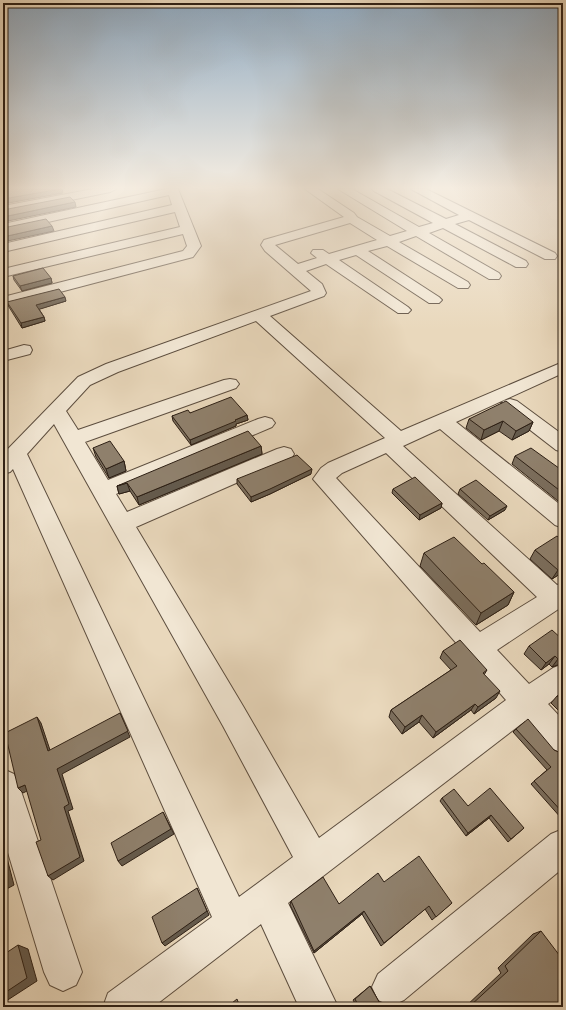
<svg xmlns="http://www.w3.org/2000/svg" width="566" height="1010" font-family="Alegreya,serif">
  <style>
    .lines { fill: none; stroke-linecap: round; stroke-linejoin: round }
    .minor-casing { stroke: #5d4e3f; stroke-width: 2 }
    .minor { fill: #f1e6d3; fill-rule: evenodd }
    .wall { fill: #7b6e5d; stroke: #2e2015 }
    .shaded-wall { fill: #645a4c; stroke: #2e2015 }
    .building { fill: #8f806c; stroke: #2e2015 }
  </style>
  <rect width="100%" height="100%" fill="#e9d8bc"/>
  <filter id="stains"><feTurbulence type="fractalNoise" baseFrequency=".005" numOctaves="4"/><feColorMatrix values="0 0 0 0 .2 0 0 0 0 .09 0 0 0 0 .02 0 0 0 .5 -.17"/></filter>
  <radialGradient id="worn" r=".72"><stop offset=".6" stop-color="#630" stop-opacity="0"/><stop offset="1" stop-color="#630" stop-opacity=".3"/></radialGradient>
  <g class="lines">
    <g class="minor-casing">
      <path id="minor" d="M93,189H116L110,192L3,214V206Z
        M166,189H178L201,246L193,257L3,307V297L183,251L187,246L183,234L3,277V269L180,227L175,212L3,252V244L172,205L169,195L3,232V224Z
        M305,189H318L354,213L357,217L390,236L407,231L338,189H352L419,227L433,223L374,191L372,189H387L446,219L459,215L411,189H426L555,253L557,256L555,259H545L469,220L455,224L526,261L528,264L526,267H516L443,228L429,233L499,273L501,276L499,279H489L416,236L399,242L468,282L470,285L468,288H458L387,246L368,251L439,297L442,300L439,303H429L356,255L339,260L408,307L411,310L408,313H398L326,264L306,271L322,284L326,293L324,296L270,316L401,431L563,362V373L456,422L563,507V528L555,525L440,429L403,446L557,585L563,583V606L497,650L529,684L553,668L563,664V693L548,704L563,720V757L552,753L525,721L288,903L338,1007H299L261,924L153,1007H103L108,993L212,917L13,469L10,472L3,474V454L78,377L106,364L311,291L265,251L261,245L264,240L344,217ZM350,223L377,240L329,254L323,250H313L311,253L317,258L298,264L275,245ZM256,321L385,438L328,463L321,468L313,479L506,700L319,838L243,706L136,527L291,459L294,454L291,449L284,447L277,449L127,512L116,494L272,427L275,423L272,419L265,417L258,419L108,480L85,442L236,388L239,384L236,380L230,379L224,380L78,430L66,411L90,385L118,372ZM54,424L223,726L293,857L239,897L27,454ZM386,453L537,597L480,632L336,478L342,473Z
        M24,345L30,346L32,350L30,354L3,361V351Z
        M510,399L517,401L563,435V452L556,450L503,409L501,405L503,401Z
        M3,769L14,774L19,785L82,972L76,985L63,991L50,985L44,972L3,836Z
        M563,829V868L404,1000L391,1006L378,1000L372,987L378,974L551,834Z"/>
    </g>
    <use href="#minor" class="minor"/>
  </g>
  <path class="wall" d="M13,276L51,278L52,283L22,291L14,280Z
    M66,301L39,309L44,317L45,321L22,328L9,307L7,302Z
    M190,413L247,415L248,420L236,424V426L191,445L173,421L172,416Z
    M469,419L533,422L529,431L512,440L499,431L481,440L466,428Z
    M261,446L262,454L139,505L130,491L119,494L117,486Z
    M93,448L124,461L126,471L109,478L96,457Z
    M515,456L563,471V505L512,464Z
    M311,474L270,494L251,502L237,484V479Z
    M393,489L442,503L441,508L419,520L392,493Z
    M460,489L505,510L488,520L458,494Z
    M535,550L563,572L552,579L530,559Z
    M424,553L482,564L514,592L508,605L476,625L420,566Z
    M563,640V663L552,667L549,664L541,670L524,654L529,646Z
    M443,651L487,670L484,675L496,698L474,714L471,710L433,738L419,722L402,734L389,717L391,710L451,670L440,658Z
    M563,691V715L551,703L557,696Z
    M516,729L554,750L563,754V818L562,819L531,784L547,770L513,732Z
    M442,798L468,806L524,828L508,842L489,818L466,836L440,801Z
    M384,882L452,903L432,920L425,909L381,946L362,914L314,953L290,905L291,901L339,904Z
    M541,931L563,1007H465L501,973L498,968L533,934Z
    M370,986L382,1007H357L353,1000Z"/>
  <path class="shaded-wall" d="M60,189H62L63,193L3,204V199Z
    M75,202L76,207L3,222V217Z
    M52,226L54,231L3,242V237Z
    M51,278L52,283L22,291L20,286Z
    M65,297L66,301L37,310L36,305Z
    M44,317L45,321L22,328L21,323Z
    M247,415L248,420L236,424V426L191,445L190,440L235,420Z
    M503,421L499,431L481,440L484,430Z
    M533,422L529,431L512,440L516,431Z
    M261,446L262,454L139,505L137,497Z
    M124,461L126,471L109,478L106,469Z
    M312,469L311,474L270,494L251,502V497Z
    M127,483L130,491L119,494L117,486Z
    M442,503L441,508L419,520L420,515Z
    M507,506L505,510L488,520L490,516Z
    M563,566V572L552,579L558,570Z
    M514,592L508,605L476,625L481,613Z
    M555,656L549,664L541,670L546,663Z
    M563,657V663L552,667L558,659Z
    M500,691L496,698L474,714L478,707Z
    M475,704L471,710L433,738L436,732Z
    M120,713L130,737L62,774L73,809L68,811L84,861L53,880L48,876L64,807L57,769Z
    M422,715L419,722L402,734L405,727Z
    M37,717L41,723L52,756L48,751Z
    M25,785L29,790L23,793L18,788Z
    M163,812L174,834L122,866L118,861Z
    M491,815L489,818L466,836L468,833Z
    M3,856L7,858L14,885L3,891Z
    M197,888L209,915L165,946L162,943Z
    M364,911L362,914L314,953V951Z
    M18,945L28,949L37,981L3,1003V994Z"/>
  <path class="building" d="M3,189H60L3,199V195H6L3,191Z
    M70,197L75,202L3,217V210Z
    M46,219L52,226L3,237V228Z
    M43,268L51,278L20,286L13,276Z
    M59,289L65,297L36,305L44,317L21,323L7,302Z
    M231,397L247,415L235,420L236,421L190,440L172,416L188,410L190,413Z
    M506,401L533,422L516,431L503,421L484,430L469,419Z
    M248,431L261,446L137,497L127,483L117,486Z
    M110,441L124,461L106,469L93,448Z
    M531,448L563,471V493L515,456Z
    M297,455L312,469L270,489L251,497L237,479Z
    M415,477L442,503L420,515L393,489Z
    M476,480L507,506L490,516L460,489Z
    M557,536L563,541V566L558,570L535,550Z
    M454,537L482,564L484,563L514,592L481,613L424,553Z
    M552,630L563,640V657L558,659L555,656L546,663L529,646Z
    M460,640L487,670L483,673L500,691L478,707L475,704L436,732L422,715L405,727L391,710L457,666L443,651Z
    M563,691V702L557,696Z
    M120,713L128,731L57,769L69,804L64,807L80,857L48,876L36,842L41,840L25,785L18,788L5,733L37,717L48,751Z
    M528,719L554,750L563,754V813L534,781L551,767L516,729Z
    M490,788L524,828L511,839L491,815L468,833L442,798L454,789L468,806Z
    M163,812L171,829L118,861L111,843Z
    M419,856L452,903L436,917L429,906L384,943L364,911L314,951L291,901L323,877L339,904L378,873L384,882Z
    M197,888L207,911L162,943L152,917Z
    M541,931L563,960V1007H470V1006L508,971L505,966Z
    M18,945L27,978L3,994V955Z
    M370,986L382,1007H359L355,999Z
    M237,999L240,1007H227Z"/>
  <linearGradient id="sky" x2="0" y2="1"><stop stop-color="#8fa9c0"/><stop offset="0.57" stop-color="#f5ede1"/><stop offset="1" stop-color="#f5ede1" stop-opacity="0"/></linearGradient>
  <rect width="566" height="330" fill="url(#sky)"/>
  <rect width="566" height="1010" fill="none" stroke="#e9d8bc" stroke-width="16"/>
  <rect x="4" y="4" width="558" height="1002" fill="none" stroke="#2e2015" stroke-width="2"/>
  <rect x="8" y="8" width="550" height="994" fill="none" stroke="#2e2015"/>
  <rect width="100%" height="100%" filter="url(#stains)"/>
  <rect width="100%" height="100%" fill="url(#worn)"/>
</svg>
